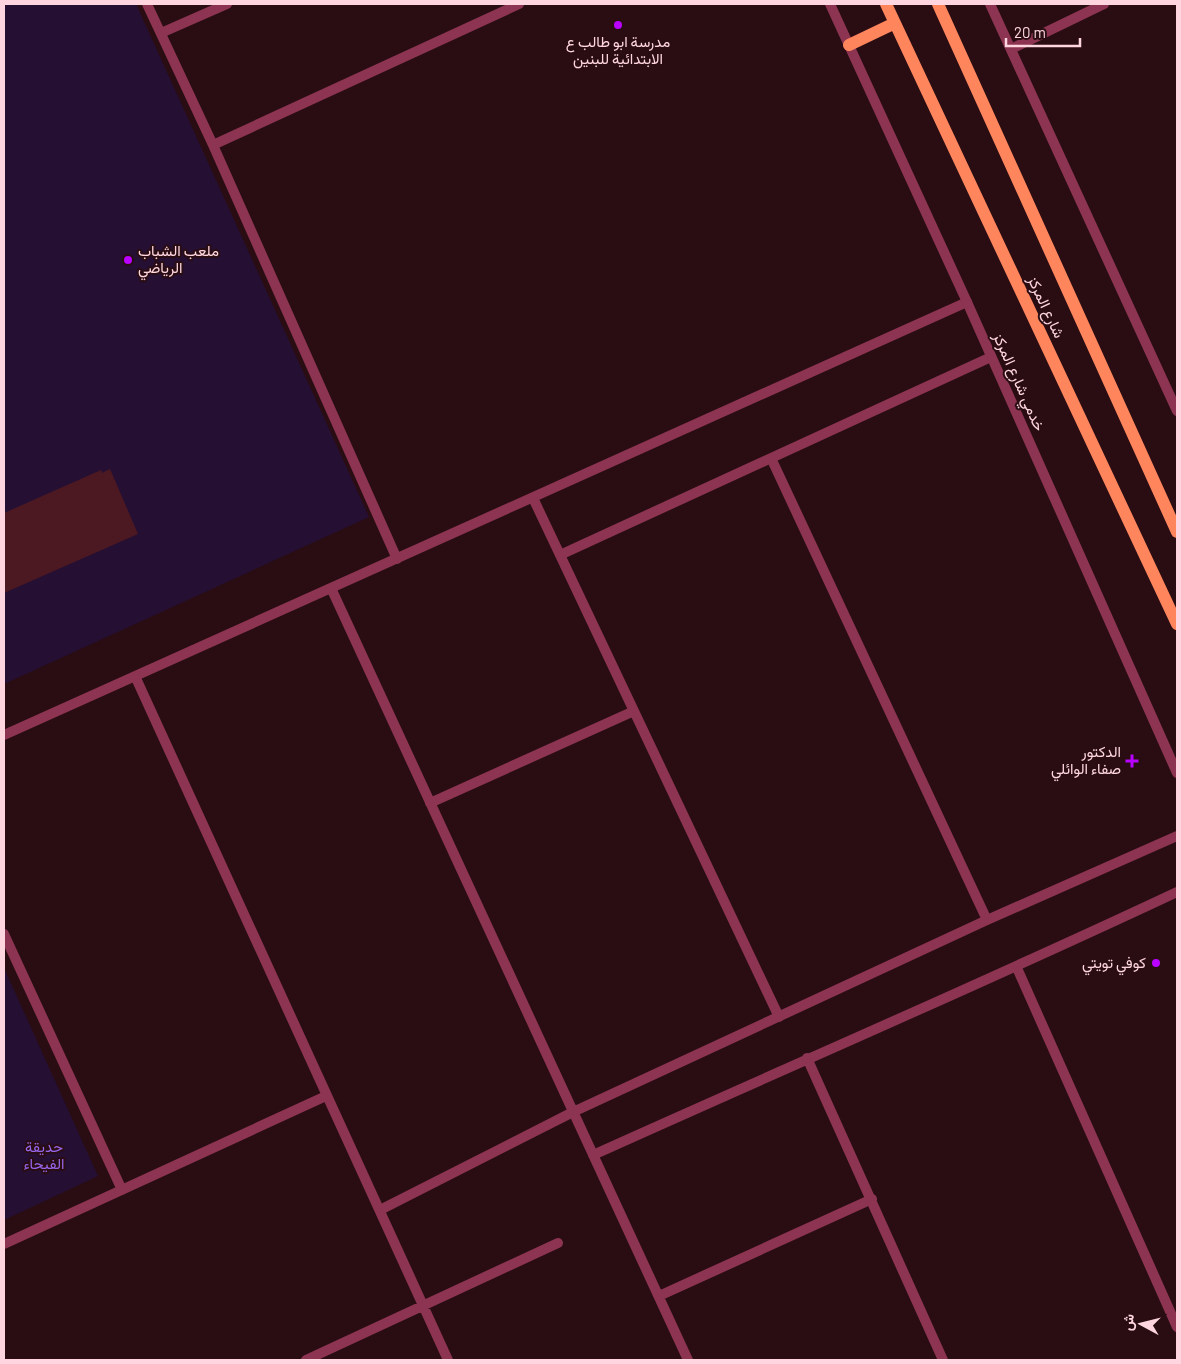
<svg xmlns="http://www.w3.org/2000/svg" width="1181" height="1364" font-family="Barlow,Vazirmatn,sans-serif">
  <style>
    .green { fill: #251034 }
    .building { fill: #4c1821 }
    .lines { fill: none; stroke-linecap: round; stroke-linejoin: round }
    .minor { stroke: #8d3452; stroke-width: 10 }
    .tertiary { stroke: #8d3452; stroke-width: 10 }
    .primary { stroke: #ff855d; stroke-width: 12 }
    .poi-dot { fill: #b902ff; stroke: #290d13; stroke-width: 2 }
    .labels { text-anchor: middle; stroke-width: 4; stroke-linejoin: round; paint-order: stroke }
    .poi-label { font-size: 15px; fill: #ffd6e0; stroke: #290d13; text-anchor: end }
    .street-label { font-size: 15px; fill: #ffd6e0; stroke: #290d13 }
    .park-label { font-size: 15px; fill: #9866ed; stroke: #290d13 }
  </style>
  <rect width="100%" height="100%" fill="#290d13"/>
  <path class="green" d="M4,4H136L369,517L4,684Z
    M4,968L98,1176L4,1220Z"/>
  <path class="building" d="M110,469L138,534L4,593V513L101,470L102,473Z"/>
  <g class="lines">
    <path class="minor" d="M147,4L213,145L397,559
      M161,33L227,4
      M1011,49L1104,4
      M213,145L519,4
      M771,458L987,920
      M533,498L779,1017
      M560,555L991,357
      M331,588L688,1360
      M135,676L448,1360
      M4,735L967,302
      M430,803L634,711
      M4,934L122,1190
      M1017,968L1177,1327
      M807,1058L943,1360
      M593,1155C788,1067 984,983 1177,892
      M380,1210L573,1112L987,920L1177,836
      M4,1244L326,1096
      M659,1296L872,1199
      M306,1360L558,1243"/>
    <path class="tertiary" d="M830,4L967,302L1177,773
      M990,4L1177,411"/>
    <path class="primary" d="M886,4L1177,624
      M938,4L1177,532
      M849,45L895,23"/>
  </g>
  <g class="poi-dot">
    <circle cx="618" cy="25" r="5"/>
    <circle cx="128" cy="260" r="5"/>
    <path d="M1129.5 753.5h5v5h5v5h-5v5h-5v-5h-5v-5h5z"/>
    <circle cx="1156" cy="963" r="5"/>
  </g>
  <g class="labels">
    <g class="poi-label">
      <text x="618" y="47" text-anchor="middle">مدرسة ابو طالب ع<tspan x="618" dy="17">الابتدائية للبنين</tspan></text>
      <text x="138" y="256" text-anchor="start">ملعب الشباب<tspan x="138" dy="17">الرياضي</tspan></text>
      <text x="1121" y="757">الدكتور<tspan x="1121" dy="17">صفاء الوائلي</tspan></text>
      <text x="1146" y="968">كوفي تويتي</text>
    </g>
    <g class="street-label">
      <text transform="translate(1046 307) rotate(65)" y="5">شارع المركز</text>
      <text transform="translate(1019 382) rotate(66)" y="5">خدمي شارع المركز</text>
    </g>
    <g class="park-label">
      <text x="44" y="1152">حديقة<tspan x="44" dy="17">الفيحاء</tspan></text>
    </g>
  </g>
  <rect width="1181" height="1364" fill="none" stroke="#ffd6e0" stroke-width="10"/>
  <g transform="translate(1141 1324) rotate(277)" stroke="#290d13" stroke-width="4" paint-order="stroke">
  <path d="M0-4L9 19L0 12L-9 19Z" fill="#ffd6e0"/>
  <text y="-8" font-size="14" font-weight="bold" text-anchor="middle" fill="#ffd6e0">ش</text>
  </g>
  <path d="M1006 38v8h74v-8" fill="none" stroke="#ffd6e0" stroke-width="2.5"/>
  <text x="1014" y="38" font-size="15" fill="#ffd6e0" stroke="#290d13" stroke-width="4" paint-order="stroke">20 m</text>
</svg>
